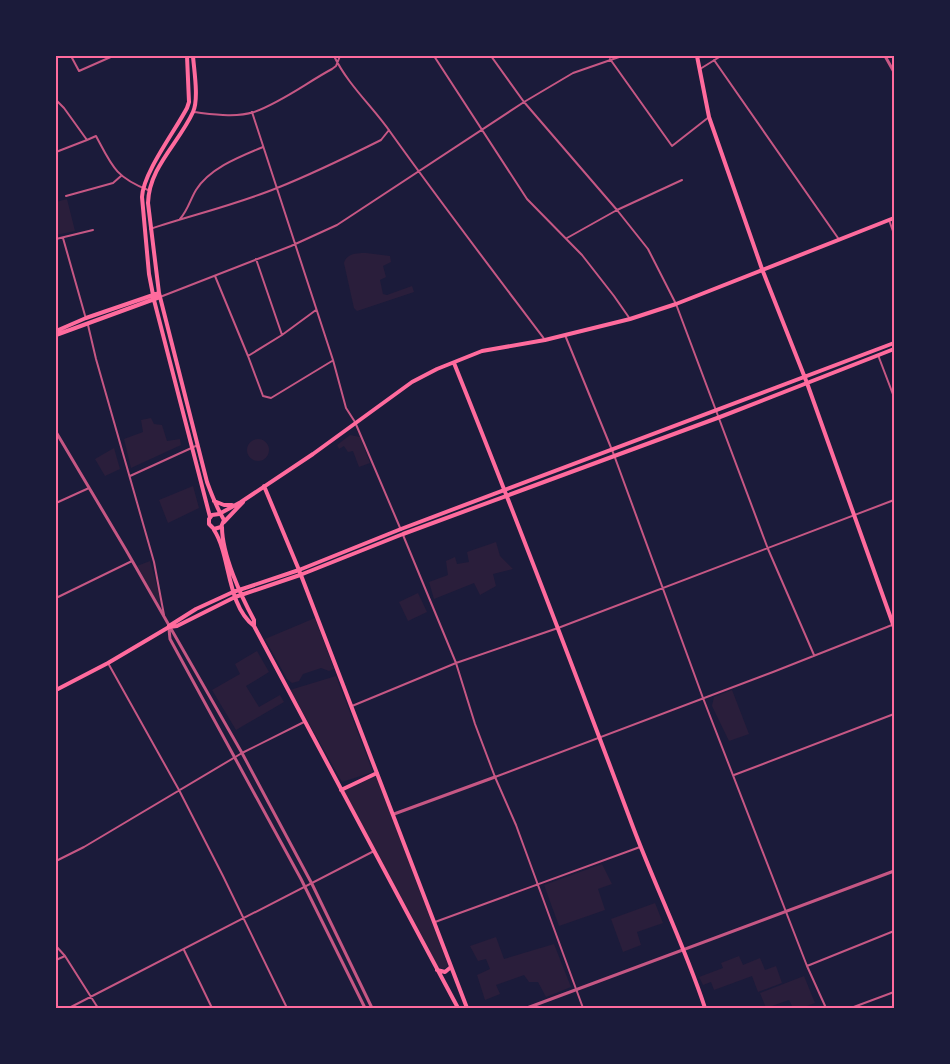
<svg xmlns="http://www.w3.org/2000/svg" width="950" height="1064" font-family="Signika,sans-serif">
  <style>
    .green { fill: #2a1e3b }
    .lines { fill: none; stroke-linecap: round; stroke-linejoin: round }
    .minor { stroke: #c65784; stroke-width: 2 }
    .tertiary { stroke: #c65784; stroke-width: 3 }
    .secondary { stroke: #ff6b9d; stroke-width: 4 }
    .neatline { fill: none; stroke: #ff6b9d; stroke-width: 2 }
  </style>
  <rect width="100%" height="100%" fill="#1b1b3a"/>
  <path class="green" d="M67,199L75,231L56,235V202Z
    M366,253L390,256L391,262L383,266L386,277L380,280L383,294L387,295L412,286L414,292L357,311L354,308L344,263C347,253 357,253 366,253Z
    M151,418L154,424L162,425L167,441L180,439L181,445L131,468L124,439L143,432L141,420Z
    M350,435L360,437L370,463L359,467L353,451L348,452L344,446L339,449L337,445Z
    M247 450a11 11 0 1 1 22 0a11 11 0 1 1-22 0Z
    M114,448L120,469L105,476L95,459Z
    M193,486L199,508L168,523L159,500Z
    M496,542L500,556L513,569L493,574L496,586L480,595L474,583L434,599L429,582L448,575L446,561L455,557L457,564L469,562L467,552Z
    M150,561L162,604L159,606L137,566Z
    M418,593L427,612L408,621L399,602Z
    M315,618L334,669L329,671L321,668L303,674L299,681L292,683L287,679L265,639Z
    M257,651L269,672L246,686L259,707L280,695L284,702L236,730L212,690L240,674L235,664Z
    M336,676L373,772L342,782L290,690Z
    M732,690L749,734L729,741L712,706L714,697Z
    M376,776L448,965L446,968L441,969L437,965L344,791Z
    M602,864L612,884L598,889L605,910L559,926L544,885Z
    M655,903L663,923L637,932L641,945L623,952L611,919Z
    M496,937L504,959L554,944L571,987L546,997L538,982H529L524,975L496,985L500,994L485,1000L477,975L490,969L486,959L478,961L470,946Z
    M739,956L743,965L760,958L765,970L776,966L782,983L758,992L752,976L714,990L711,982L703,985L699,977L723,968L721,963Z
    M804,976L815,1003L801,1008H793L789,1000L766,1008L760,993Z"/>
  <g class="lines">
    <path class="minor" d="M71,56L79,71L113,56
      M334,56C348,85 373,107 391,133C441,203 493,271 545,340
      M434,56L527,199L582,255L614,296L630,319
      M491,56L524,102L617,210L648,249L676,304L768,549L814,655
      M610,59L672,146L709,117
      M714,60L838,238
      M700,69L721,56
      M56,100L64,108L87,140L96,136C112,166 115,177 148,190
      M193,112C212,114 235,118 254,112C282,102 306,83 332,69L336,66L340,56
      M252,112L333,360L346,408L355,422L401,530
      M56,152L87,140
      M66,196L113,183L121,176
      M180,219C188,210 190,200 196,190C210,168 239,157 263,147
      M889,220L894,234
      M150,229C192,215 235,205 277,188C312,174 347,157 381,140L389,130
      M63,238L86,319
      M567,238L617,210L682,180
      M56,239L93,230
      M256,259L282,335L248,356L263,396L271,398L332,361
      M215,276L248,356
      M160,297L291,246L337,225L524,102L573,73L622,56
      M88,325L96,359L154,562L164,615
      M282,335L316,310
      M565,335L614,455L703,698L807,966L826,1008
      M878,355L894,397
      M130,476L198,445
      M56,503L89,488
      M403,535L456,663L475,724L495,777L516,825L583,1008
      M56,598L132,561
      M108,663L179,790L223,876L287,1008
      M352,706L456,663L558,628L894,500
      M734,775L894,714
      M495,777L773,672L892,625
      M56,861L84,847L242,753L304,722
      M435,922L640,847
      M56,946L65,956L98,1008
      M184,950L212,1008
      M56,960L65,956
      M807,966L894,931
      M69,1008L374,851
      M851,1008L894,992"/>
    <path class="tertiary" d="M885,56L894,72
      M56,432L126,550L242,753L312,884L372,1008
      M169,629L170,639L301,879L365,1008
      M394,814L495,777
      M527,1008L894,871"/>
    <path class="secondary" d="M187,56L189,102L187,108C175,131 143,173 142,197L149,274L154,300L210,517
      M193,56C194,70 199,99 193,112C179,143 149,167 148,203L159,293L207,482C212,496 217,508 224,520L221,527L214,529L209,524V519L212,515L219,514L241,502L313,454L412,382L437,369L482,351L545,340L630,319L676,304L894,218
      M697,56L709,117L762,269L807,383L894,627
      M56,331L86,318L159,293
      M56,335L160,297
      M454,363C516,517 575,672 633,827C656,888 685,947 705,1008
      M264,486L299,570L467,1008
      M214,501L224,505H232
      M224,522L243,502
      M222,527C222,555 241,596 254,620V625
      M214,530C231,556 226,604 254,626L458,1008
      M169,626L196,609L233,592L299,570L401,529L894,343
      M56,690L108,663L169,627L177,626L235,597L300,575L403,534L720,417L894,349
      M341,790L377,773
      M437,970L445,972L451,967"/>
  </g>
  <rect width="950" height="1064" fill="none" stroke="#1b1b3a" stroke-width="114"/>
  <rect x="57" y="57" width="836" height="950" class="neatline"/>
</svg>
